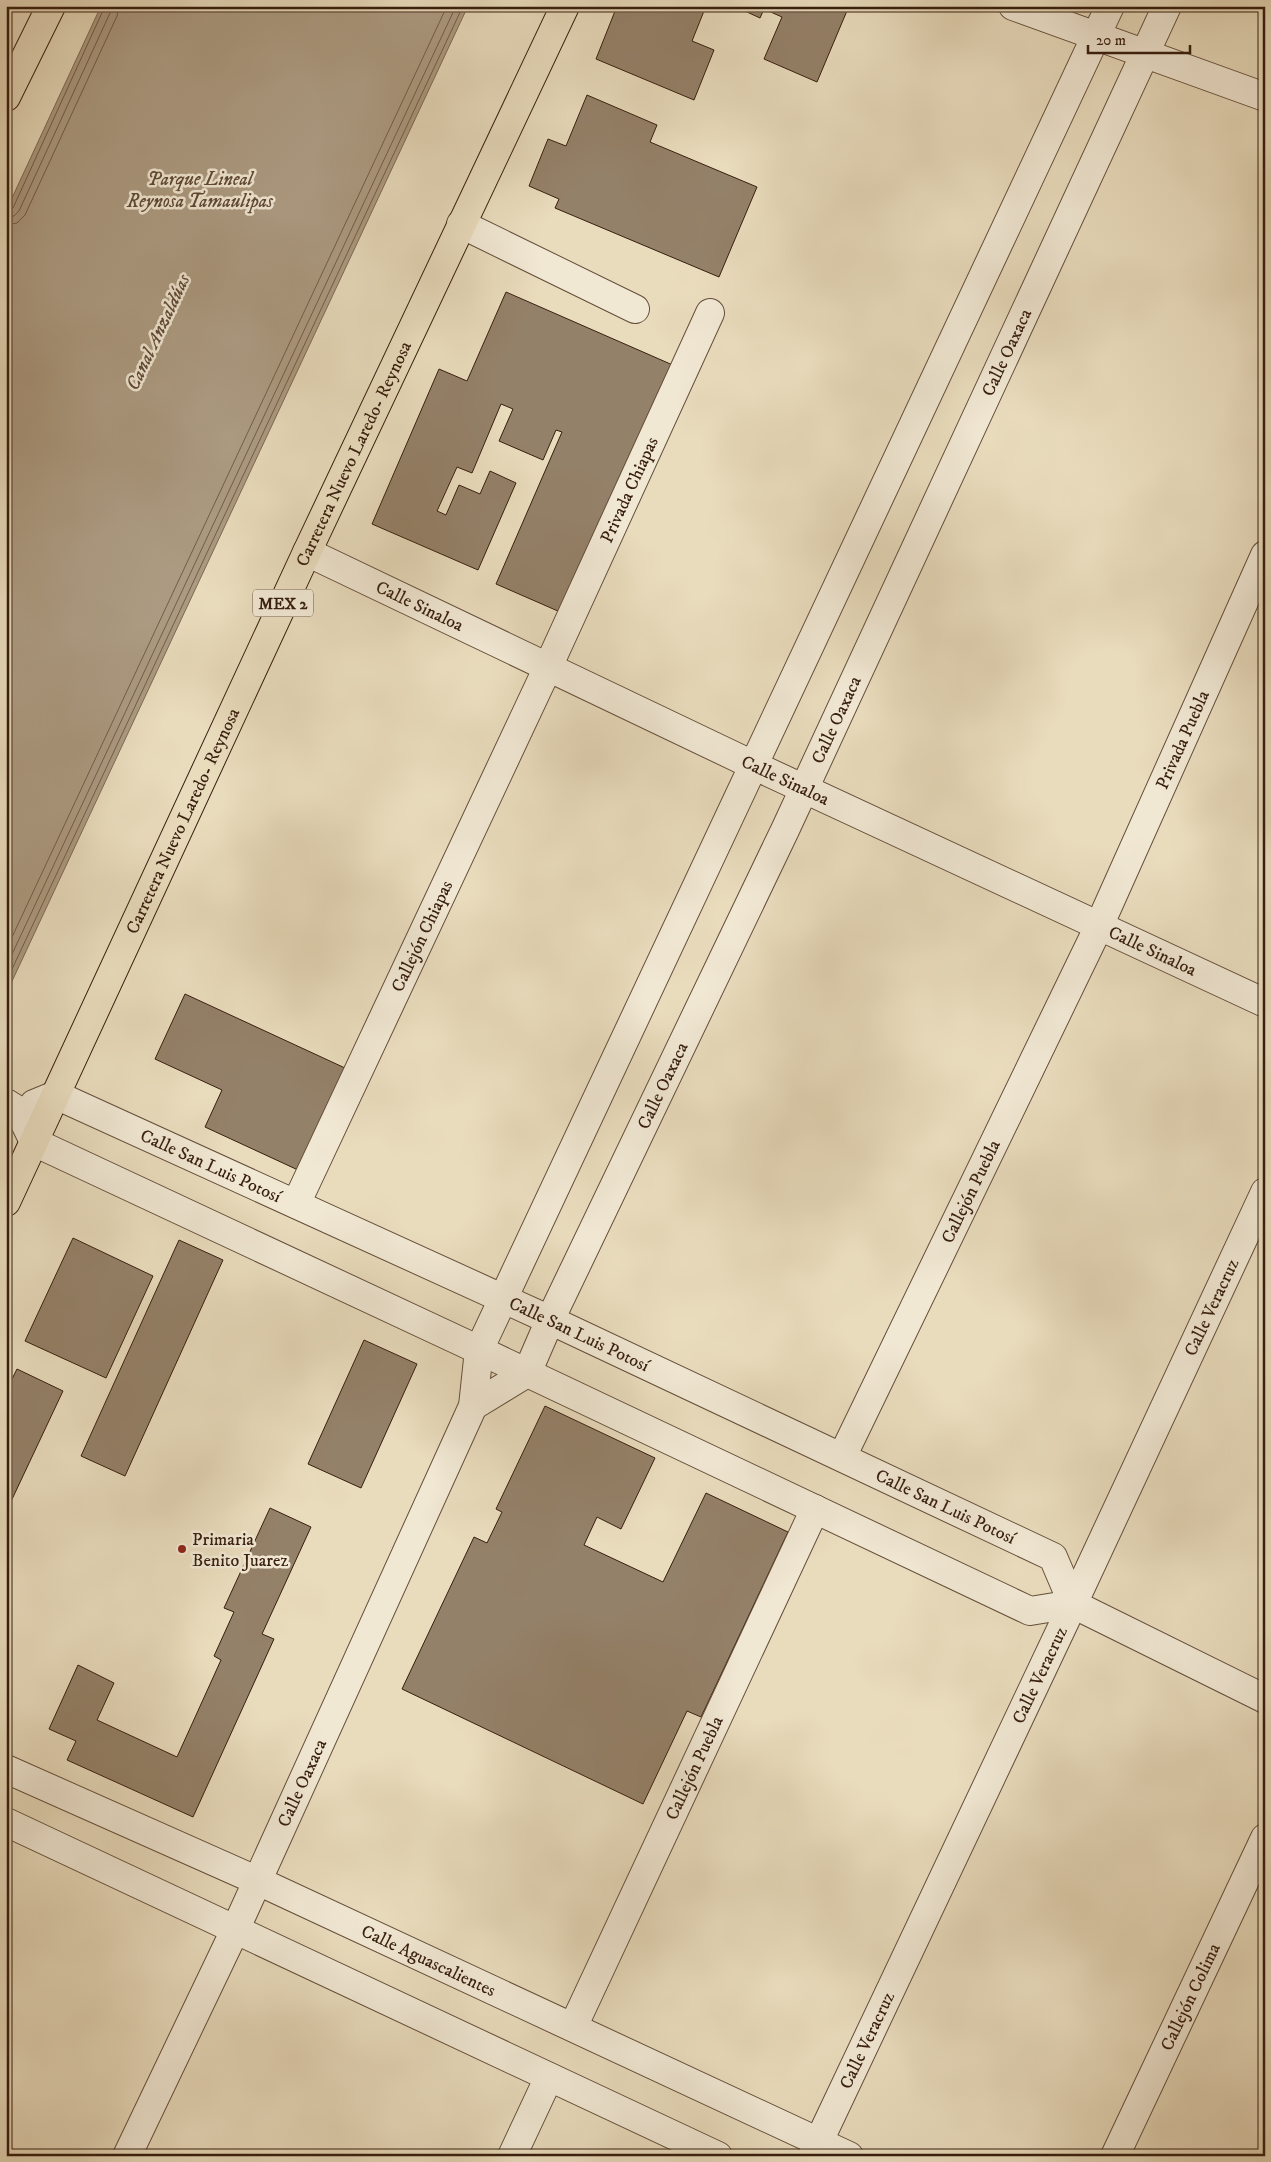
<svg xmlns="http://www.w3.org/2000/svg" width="1271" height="2162" font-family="'IM FELL DW Pica',serif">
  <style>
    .water { fill: #ac9b82; stroke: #7d6954 }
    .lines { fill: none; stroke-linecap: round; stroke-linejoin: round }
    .shore { stroke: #725c48; stroke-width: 1 }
    .building { fill: #948169; stroke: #371e0e }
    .minor-casing { stroke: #644e3a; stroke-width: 30 }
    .major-casing { stroke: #371e0e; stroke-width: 30 }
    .minor { stroke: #f1e8d4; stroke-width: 28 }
    .major { stroke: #e9dcbd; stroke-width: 28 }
    .poi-dot { fill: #8f2418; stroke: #f1e8d4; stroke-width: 2 }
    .labels { text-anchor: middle; stroke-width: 5; stroke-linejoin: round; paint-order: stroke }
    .shield { fill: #f1e8d4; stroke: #6f5b49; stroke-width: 1 }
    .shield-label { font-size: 16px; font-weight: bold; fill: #371e0e }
    .street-label { font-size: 18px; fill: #371e0e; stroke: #f1e8d4 }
    .poi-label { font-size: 18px; fill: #371e0e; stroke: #f1e8d4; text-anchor: start }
    .water-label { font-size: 19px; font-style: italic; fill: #604a37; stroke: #f1e8d4 }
  </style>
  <rect width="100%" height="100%" fill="#e9dcbd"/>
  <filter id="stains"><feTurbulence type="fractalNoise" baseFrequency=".004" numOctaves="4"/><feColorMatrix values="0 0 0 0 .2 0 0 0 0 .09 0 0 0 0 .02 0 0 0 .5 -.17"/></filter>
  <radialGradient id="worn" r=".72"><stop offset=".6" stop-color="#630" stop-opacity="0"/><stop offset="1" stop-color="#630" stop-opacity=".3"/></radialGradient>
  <path class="water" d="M101,6H468L6,994V211Z"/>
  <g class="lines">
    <path class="shore" d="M6,211L13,208L105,6
      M6,218L14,216L19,211L110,13L111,6
      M6,225L17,223L25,215L117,16L119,6
      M6,950L447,6
      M6,967L456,6
      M6,982L463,6"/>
  </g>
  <path class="building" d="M617,6H706L692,41L714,50L694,100L596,59Z
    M734,6H849L817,82L764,59L782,17L764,9L760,18Z
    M587,95L657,125L650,142L757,187L719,277L555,208L559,199L529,186L548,139L566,146Z
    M506,292L675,366L567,615L496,584L562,432L556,430L543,460L499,441L513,409L501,404L472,473L457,467L437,511L446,515L459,485L480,494L490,471L516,483L478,570L372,524L439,369L467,381Z
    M185,994L345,1068L298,1170L205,1127L222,1090L155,1059Z
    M73,1238L153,1276L106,1378L25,1341Z
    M179,1240L223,1260L125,1476L81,1456Z
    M364,1340L417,1364L361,1488L308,1464Z
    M17,1369L63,1391L6,1512V1391Z
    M545,1406L655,1458L621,1529L597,1517L584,1545L663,1582L706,1493L788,1532L701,1717L687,1711L643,1804L402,1689L474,1537L487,1543L502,1512L496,1509Z
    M270,1508L311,1527L262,1634L274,1639L193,1817L67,1760L76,1741L49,1729L78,1665L114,1683L97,1720L177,1757L221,1660L214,1656L234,1612L224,1608Z"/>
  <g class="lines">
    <g class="minor-casing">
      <g id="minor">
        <path d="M1013,6L1265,97"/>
        <path d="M461,224L635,309"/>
        <path id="s1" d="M307,552L755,766L1265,1003"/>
        <path d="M6,1103L19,1111L34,1142L479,1350L1030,1611L1073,1604L1265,1699"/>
        <path id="s2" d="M34,1104L56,1095L550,1320L1053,1557L1073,1604"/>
        <path id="s3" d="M296,1204L548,667L710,313"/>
        <path id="s4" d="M473,1406L527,1373L550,1320L785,830L1167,6"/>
        <path id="s5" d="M842,1457L1099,926L1265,555"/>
        <path id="s6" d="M6,1769L258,1881L849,2156"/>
        <path d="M6,1822L718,2156"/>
        <path id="s7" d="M573,2027L815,1509"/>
        <path id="s8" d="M127,2156L236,1928L473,1406L479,1350L1110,6"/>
        <path d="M512,2156L549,2077"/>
        <path id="s9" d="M812,2156L1073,1604L1265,1192"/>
        <path id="s10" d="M1115,2156L1265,1838"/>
      </g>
    </g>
    <g class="major-casing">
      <g id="major">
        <path d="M6,97L51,6"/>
        <path id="s11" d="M6,1202L307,552L565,6"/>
      </g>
    </g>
    <use href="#minor" class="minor"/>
    <use href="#major" class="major"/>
  </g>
  <circle class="poi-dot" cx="182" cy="1549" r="5"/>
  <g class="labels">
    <rect class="shield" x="253" y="589.5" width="60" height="27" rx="4"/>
    <g class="shield-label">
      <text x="283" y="609">MEX 2</text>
    </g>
    <g class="street-label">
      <text dy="6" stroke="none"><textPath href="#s4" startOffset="1191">Calle Oaxaca</textPath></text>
      <text dy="6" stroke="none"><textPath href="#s11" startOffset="825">Carretera Nuevo Laredo- Reynosa</textPath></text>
      <text dy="6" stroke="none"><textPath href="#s3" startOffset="788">Privada Chiapas</textPath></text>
      <text dy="6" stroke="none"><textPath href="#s1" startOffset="125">Calle Sinaloa</textPath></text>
      <text dy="6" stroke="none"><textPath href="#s4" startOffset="786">Calle Oaxaca</textPath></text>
      <text dy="6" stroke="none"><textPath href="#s5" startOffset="794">Privada Puebla</textPath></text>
      <text dy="6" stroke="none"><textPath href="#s1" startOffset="530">Calle Sinaloa</textPath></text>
      <text dy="6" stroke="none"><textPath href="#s11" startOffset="420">Carretera Nuevo Laredo- Reynosa</textPath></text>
      <text dy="6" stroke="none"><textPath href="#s3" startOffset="296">Callejón Chiapas</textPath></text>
      <text dy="6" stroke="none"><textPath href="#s1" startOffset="935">Calle Sinaloa</textPath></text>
      <text dy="6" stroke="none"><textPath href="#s4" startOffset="381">Calle Oaxaca</textPath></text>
      <text dy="6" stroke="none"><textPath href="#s2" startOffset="194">Calle San Luis Potosí</textPath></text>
      <text dy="6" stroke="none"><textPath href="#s5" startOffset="295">Callejón Puebla</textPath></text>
      <text dy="6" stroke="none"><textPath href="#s9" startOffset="938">Calle Veracruz</textPath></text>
      <text dy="6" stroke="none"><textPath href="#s2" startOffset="599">Calle San Luis Potosí</textPath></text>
      <text dy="6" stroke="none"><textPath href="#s2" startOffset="1004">Calle San Luis Potosí</textPath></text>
      <text dy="6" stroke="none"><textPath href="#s9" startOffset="532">Calle Veracruz</textPath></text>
      <text dy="6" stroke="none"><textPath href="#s7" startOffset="286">Callejón Puebla</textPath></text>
      <text dy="6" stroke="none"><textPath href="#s8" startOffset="412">Calle Oaxaca</textPath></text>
      <text dy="6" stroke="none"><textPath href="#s6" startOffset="464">Calle Aguascalientes</textPath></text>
      <text dy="6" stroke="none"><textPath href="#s10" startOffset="176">Callejón Colima</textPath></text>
      <text dy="6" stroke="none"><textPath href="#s9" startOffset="128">Calle Veracruz</textPath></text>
    </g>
    <g class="poi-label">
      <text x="192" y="1545">Primaria<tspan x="192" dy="21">Benito Juarez</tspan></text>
    </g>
    <g class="water-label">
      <text x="200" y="185">Parque Lineal<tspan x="200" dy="22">Reynosa Tamaulipas</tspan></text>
      <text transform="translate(157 332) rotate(-65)" y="7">Canal Anzaldúas</text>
    </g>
  </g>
  <rect width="1271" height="2162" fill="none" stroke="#e9dcbd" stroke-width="25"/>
  <rect x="8" y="8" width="1256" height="2147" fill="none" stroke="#371e0e" stroke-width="2.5"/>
  <rect x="12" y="12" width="1246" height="2137" fill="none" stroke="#371e0e"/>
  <path d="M1088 45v8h102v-8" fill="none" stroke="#371e0e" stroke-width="2.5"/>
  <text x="1096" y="45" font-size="15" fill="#371e0e" stroke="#f1e8d4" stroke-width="4" paint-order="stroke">20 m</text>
  <rect width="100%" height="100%" filter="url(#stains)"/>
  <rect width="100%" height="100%" fill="url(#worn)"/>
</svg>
